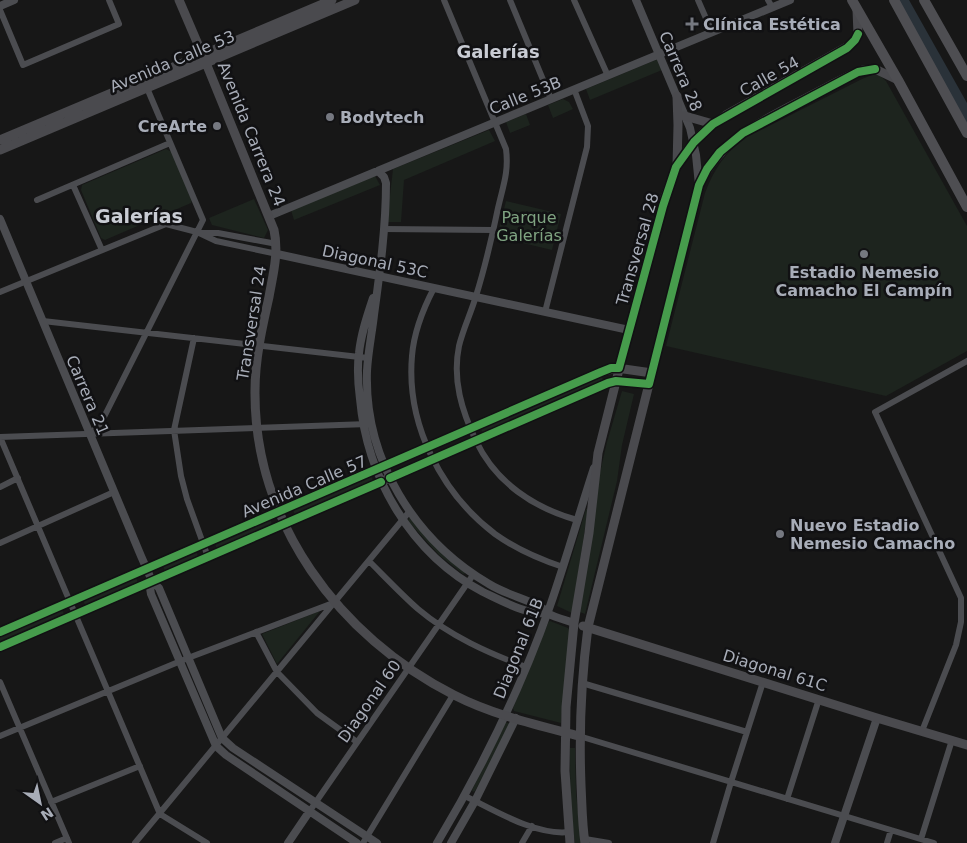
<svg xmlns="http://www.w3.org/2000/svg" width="967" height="843" font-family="'DejaVu Sans',sans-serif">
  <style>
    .green { fill: #1d241e }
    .water { fill: #2a3239 }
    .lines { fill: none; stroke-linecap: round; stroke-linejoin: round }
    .minor { stroke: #4b4c50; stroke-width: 6 }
    .tertiary { stroke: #4b4c50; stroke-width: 8 }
    .secondary { stroke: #4a4a4e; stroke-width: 9 }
    .trunk { stroke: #4e4e52; stroke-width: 10 }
    .cycleway-casing { stroke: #111113; stroke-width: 11 }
    .cycleway { stroke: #469c4c; stroke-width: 8 }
    .poi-dot { fill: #757880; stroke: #111113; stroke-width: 2 }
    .labels { text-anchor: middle; stroke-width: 5; stroke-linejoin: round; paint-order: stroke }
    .poi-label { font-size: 16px; font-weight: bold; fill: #a8adb8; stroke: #111113; text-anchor: start }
    .street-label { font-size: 16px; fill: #a8adb8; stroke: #111113 }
    .park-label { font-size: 16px; fill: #7fa381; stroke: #111113 }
    .neighbourhood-label { font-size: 18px; font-weight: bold; fill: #c9ccd4; stroke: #111113 }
    .quarter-label { font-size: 19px; font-weight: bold; fill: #c9ccd4; stroke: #111113 }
  </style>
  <rect width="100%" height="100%" fill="#171717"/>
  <path class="green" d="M658,59L662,70L590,100L586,89Z
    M877,73L886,81L967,226V351L886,396L666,346L705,193C714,169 726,151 747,137L862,79Z
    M563,99L569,102L573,109L553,118L548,105Z
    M526,114L530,125L510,133L506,122Z
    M489,130L495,141L404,180L401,222H387L393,169Z
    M166,149L172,152L192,200L191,203L105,240L101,238L81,190L82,185Z
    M375,176L380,185L294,220L291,210Z
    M254,199L268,230L264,238L212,225L209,218Z
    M506,201L561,214L552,250L497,237Z
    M602,377L603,380L483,433L481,429Z
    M622,391L634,394L622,445L617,481L585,614L580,612L598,481L607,442Z
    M371,476L373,480L295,515L293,510Z
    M586,509H588L572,613L557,606Z
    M409,518H411L466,571V573L463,574L439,555L408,521Z
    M270,519L272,524L217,549L215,544Z
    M196,551L198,556L165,571L163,566Z
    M136,578L139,585L86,607L83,600Z
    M62,610L64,614L0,642V637Z
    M320,611L277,664L262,634Z
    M550,621L568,628L570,631L561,723L514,711L513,708L548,623Z
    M505,722L511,724L475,791L473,792L472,790Z
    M570,748H575L576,792L581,843H575C570,811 570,780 570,748Z"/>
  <path class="water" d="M896,0H909L967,103V131Z"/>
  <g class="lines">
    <path class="minor" d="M444,0L506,149C509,172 503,186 498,208C492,237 485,267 476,296C471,313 463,329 459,346C452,380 462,411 476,441C496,483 534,508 577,520
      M510,0L551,99
      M574,0L608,76
      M698,0L712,32
      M768,0L772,7
      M0,10L23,65L119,24L109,0
      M73,185L102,250
      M37,200L170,143
      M384,229L493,230
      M200,233H218L277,244
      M434,288C423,309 414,331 412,356C406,424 441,493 495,534C516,549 539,559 563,567
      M0,292L166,224L197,232L216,241L277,254
      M545,312L587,147L588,126L574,89
      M43,321L368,358
      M194,338L174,430L181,476L187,499L208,557
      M90,434L101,423L203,220L147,88
      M0,437L160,814
      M0,437L368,424
      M0,487L18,478
      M0,543L114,492
      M369,561C385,577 401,594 418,609C450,636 488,653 526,667
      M256,632L277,672L317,713L357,742
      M0,682L69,843
      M582,683L747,732
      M922,731L956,645L961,622V598L875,412L967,361
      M0,736L188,658L333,603
      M579,736L934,843
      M465,796C494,810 536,836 569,832
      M787,799L819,699
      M51,802L140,766
      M309,812L473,575
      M160,814L207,843
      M585,839L609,843
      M921,839L952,740
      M55,843L67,838
      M135,843L409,512
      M363,843L453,695
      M522,843L532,826
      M713,843L731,782L763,682
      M887,843L891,830"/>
    <path class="tertiary" d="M636,0L690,128L696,155L699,185
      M0,6L14,0
      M378,171L384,177L386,183C386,227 380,271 374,315C372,333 368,352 367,371C364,459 414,540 489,584C505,594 524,598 541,607C544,609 546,612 549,614C557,618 566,620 574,623
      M269,216L790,0
      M0,219L141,556L152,581L159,588L222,738L233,748L377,843
      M277,254L629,330
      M373,298C367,316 361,334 359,353C357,368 358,384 360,399C367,478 411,554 483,592C500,600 529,616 547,613
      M152,581L150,588L151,594L216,746L226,755L357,843
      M288,843L309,812
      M437,843C482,768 521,688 550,606C566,560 579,514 594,468
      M451,843L475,801L516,718
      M835,843L877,718"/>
    <path class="secondary" d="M179,0L206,63L274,230C279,253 273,274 269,297C262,328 255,359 255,391C254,522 339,637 454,695C493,715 537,725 579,736
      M685,116L713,124
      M0,140L332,0
      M0,150L355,0
      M677,166L678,125L677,96
      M583,626L877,718L967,745
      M0,632L601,372L617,368L652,373
      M0,647L608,383L616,381L649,384
      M570,843L565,771L566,707L574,623L589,533L598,453L629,330L665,197L676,167L688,149L703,132L726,115L852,44L858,34L857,10
      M585,843C582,824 582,804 581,785C579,732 581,680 588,627L699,185C722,136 769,118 814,94C830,86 846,76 863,70L875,69L898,80"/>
    <path class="trunk" d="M852,0L898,80L967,207
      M894,0L967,133
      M924,0L967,76"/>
    <g class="cycleway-casing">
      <path id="cycleway" d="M390,478L608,383L616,381L649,384L699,185L707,169L720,152L743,133L858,72L875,69
        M0,632L601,372L611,368H619L663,206L676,167L694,142L713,124L847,48L855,40L858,34
        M0,647L381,482"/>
    </g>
    <use href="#cycleway" class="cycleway"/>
  </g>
  <g class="poi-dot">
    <path d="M689.5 16.5h5v5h5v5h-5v5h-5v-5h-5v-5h5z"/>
    <circle cx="330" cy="117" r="5"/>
    <circle cx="217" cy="126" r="5"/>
    <circle cx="864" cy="254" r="5"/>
    <circle cx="780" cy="534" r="5"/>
  </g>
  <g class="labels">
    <g class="poi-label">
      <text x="703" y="30">Clínica Estética</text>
      <text x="340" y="123">Bodytech</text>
      <text x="207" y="132" text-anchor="end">CreArte</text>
      <text x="864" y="278" text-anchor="middle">Estadio Nemesio<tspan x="864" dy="18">Camacho El Campín</tspan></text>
      <text x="790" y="531">Nuevo Estadio<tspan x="790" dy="18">Nemesio Camacho</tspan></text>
    </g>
    <g class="street-label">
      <text transform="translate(172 61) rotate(-23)" y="6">Avenida Calle 53</text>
      <text transform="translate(681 71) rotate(67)" y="6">Carrera 28</text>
      <text transform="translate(769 76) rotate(-29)" y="6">Calle 54</text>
      <text transform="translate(525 95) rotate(-22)" y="6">Calle 53B</text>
      <text transform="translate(252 134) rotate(68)" y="6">Avenida Carrera 24</text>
      <text transform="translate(637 249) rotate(-74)" y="6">Transversal 28</text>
      <text transform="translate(375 261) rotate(12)" y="6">Diagonal 53C</text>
      <text transform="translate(251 323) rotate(-81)" y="6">Transversal 24</text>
      <text transform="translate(88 395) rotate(67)" y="6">Carrera 21</text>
      <text transform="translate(304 486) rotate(-23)" y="6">Avenida Calle 57</text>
      <text transform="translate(518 648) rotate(-68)" y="6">Diagonal 61B</text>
      <text transform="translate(775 670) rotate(17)" y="6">Diagonal 61C</text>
      <text transform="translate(369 701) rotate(-55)" y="6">Diagonal 60</text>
    </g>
    <g class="park-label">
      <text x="529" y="223">Parque<tspan x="529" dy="18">Galerías</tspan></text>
    </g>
    <g class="neighbourhood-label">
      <text x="498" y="58">Galerías</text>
    </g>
    <g class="quarter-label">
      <text x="139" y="223">Galerías</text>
    </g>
  </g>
  <g transform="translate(40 803) rotate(147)" stroke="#111113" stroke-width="4" paint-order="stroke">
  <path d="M0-4L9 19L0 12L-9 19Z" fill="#a8adb8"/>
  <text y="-8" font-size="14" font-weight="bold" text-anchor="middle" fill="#a8adb8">N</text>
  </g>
</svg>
